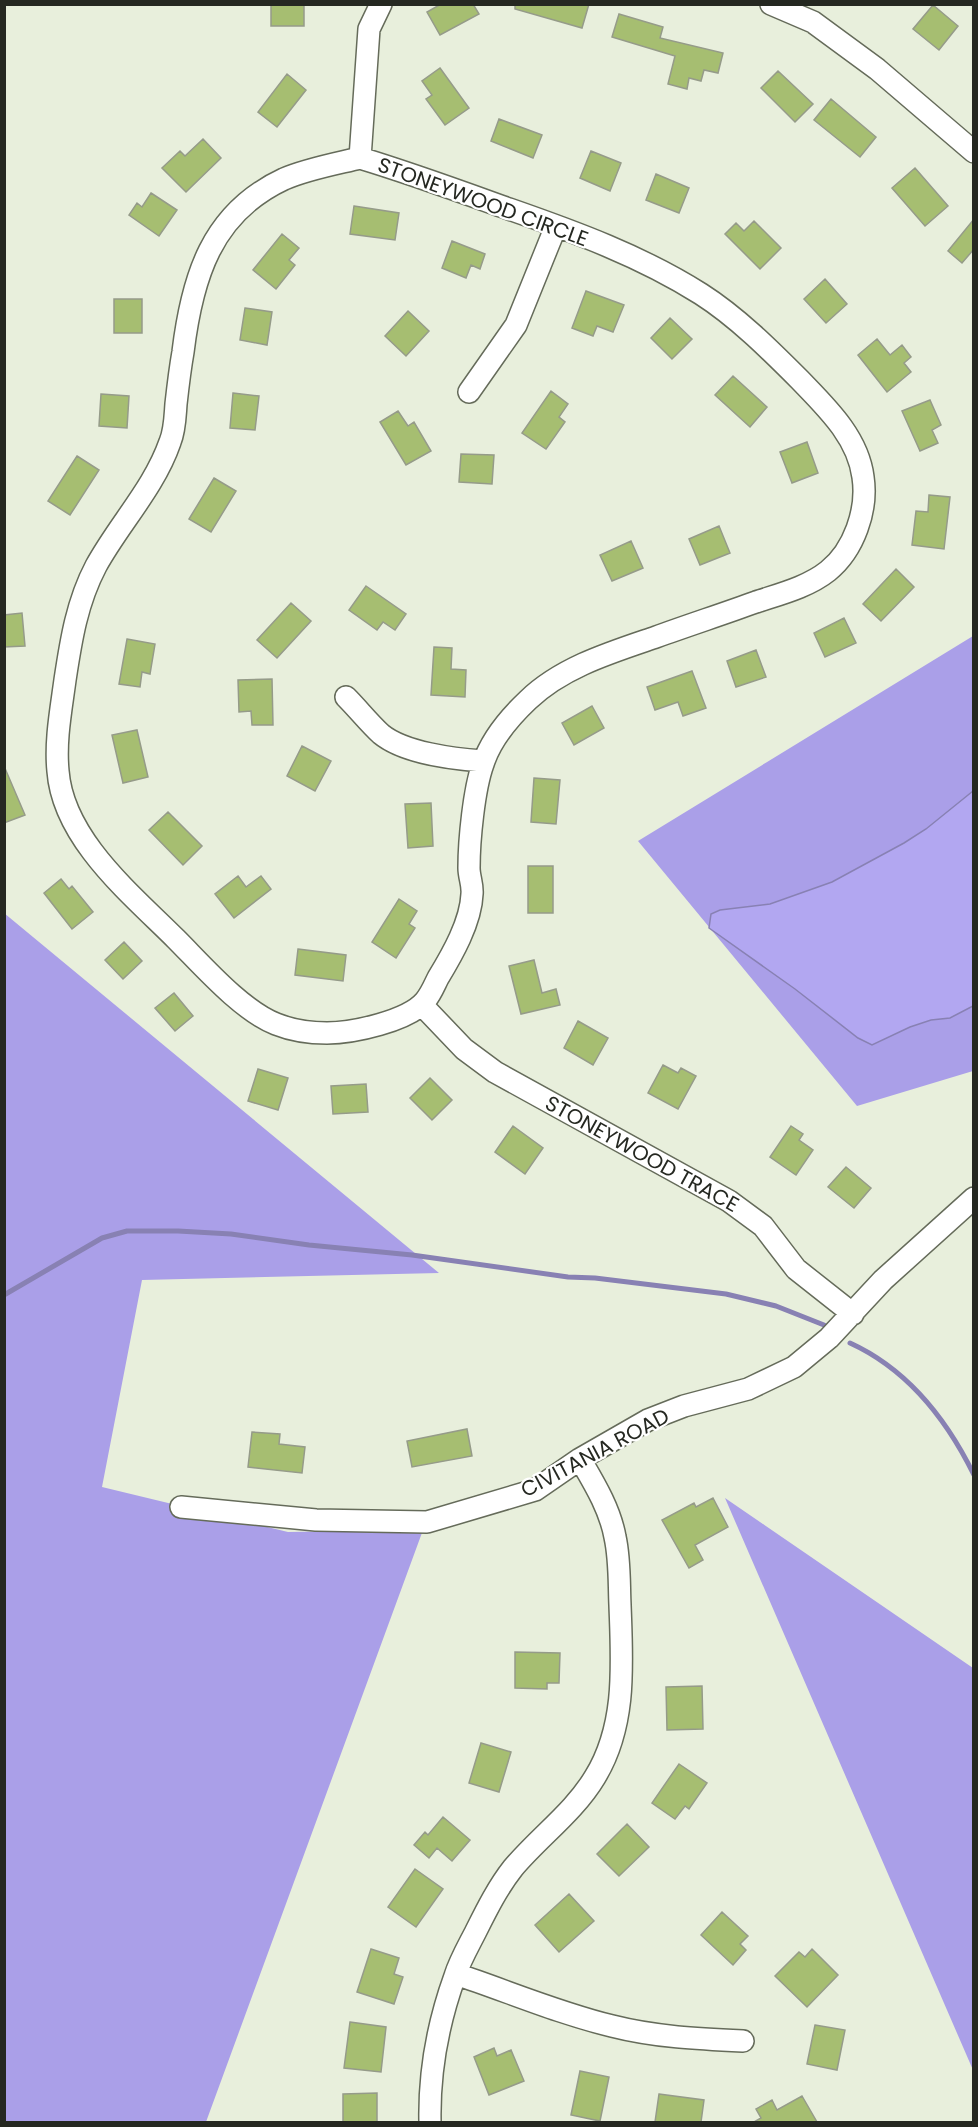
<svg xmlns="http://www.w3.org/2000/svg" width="978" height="2127" font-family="Poppins,sans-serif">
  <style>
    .forest { fill: #aa9fe8 }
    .water { fill: #b2a7f1; stroke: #8881b3; stroke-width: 1.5 }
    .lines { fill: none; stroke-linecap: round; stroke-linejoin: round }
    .stream { stroke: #8881b3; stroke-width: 5 }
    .building { fill: #a6be71; stroke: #959b89; stroke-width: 1.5 }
    .minor-casing { stroke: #656b5a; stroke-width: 24 }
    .minor { stroke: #fff; stroke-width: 21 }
    .labels { text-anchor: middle; stroke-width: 4.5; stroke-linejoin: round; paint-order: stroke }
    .street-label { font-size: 21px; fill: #252821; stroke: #fff }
  </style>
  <rect width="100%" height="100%" fill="#e8efdc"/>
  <path class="forest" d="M973,636V1071L857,1106L638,841Z
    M4,913L439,1273L142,1280L102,1487L288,1532L423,1530L206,2122H5Z
    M725,1498L973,1668V2070Z"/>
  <path class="water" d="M973,791V1006L950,1018L931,1020L910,1027L872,1045L858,1038L795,989L709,928L711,914L720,910L770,904L832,882L904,843L926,829Z"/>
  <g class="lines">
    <path class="stream" d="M4,1295L102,1238L127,1231H178L231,1234L309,1245L412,1255L568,1277L595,1278L726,1294L776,1306L824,1325
      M850,1343C907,1369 947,1420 974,1475"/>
  </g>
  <path class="building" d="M271,4H304V26H271Z
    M441,4H473L479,14L440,35L427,12Z
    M515,4H589L582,28L515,9Z
    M933,5L958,26L939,50L913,29Z
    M619,14L663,27L660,38L723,53L718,73L704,70L701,81L689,78L687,89L668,84L675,56L612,37Z
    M440,68L469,108L445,125L426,99L432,95L422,81Z
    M778,71L813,104L795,122L761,88Z
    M287,74L306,90L277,127L258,112Z
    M831,99L876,137L860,157L814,120Z
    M499,119L542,135L533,158L491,141Z
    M203,139L221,158L186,192L162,168L180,151L185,156Z
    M591,151L621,163L610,191L580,178Z
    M915,168L948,206L925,226L892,188Z
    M656,174L689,188L679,213L646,200Z
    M151,193L177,210L159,236L129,215L137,203L142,207Z
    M354,206L399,213L395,240L350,234Z
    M974,219V249L962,263L948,251Z
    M754,221L781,248L760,269L725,234L736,223L744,231Z
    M282,234L299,248L289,260L295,265L276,289L253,270Z
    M452,241L485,254L480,269L471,265L466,278L442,268Z
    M825,279L847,304L826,323L804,299Z
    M586,291L624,305L613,332L597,326L593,336L572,328Z
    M114,299H142V333H114Z
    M245,308L272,312L267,345L240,340Z
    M408,311L429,331L406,356L385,336Z
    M670,318L692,339L672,359L651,338Z
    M877,339L890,355L902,345L911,357L904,363L911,372L887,392L858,355Z
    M733,376L767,407L750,427L715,395Z
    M551,391L568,404L559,417L565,422L546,449L522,433Z
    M233,393L259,396L255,430L230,428Z
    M101,394L129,396L127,428L99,426Z
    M930,400L941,425L932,430L938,443L920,451L902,411Z
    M398,411L408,426L414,422L431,451L406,465L380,422Z
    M807,442L818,473L792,483L780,452Z
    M461,454L494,455L492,484L459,482Z
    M77,456L99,470L70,515L48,501Z
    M214,478L236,491L211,532L189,519Z
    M929,495L950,497L944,549L912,545L916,511L928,512Z
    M719,526L730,553L700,565L689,539Z
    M631,541L643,568L612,581L600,555Z
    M896,569L914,587L881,621L863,604Z
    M366,586L406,614L395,630L383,622L377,630L349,610Z
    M291,603L311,621L277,658L257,640Z
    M22,613L25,646L4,647V615Z
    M844,618L856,643L825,657L814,633Z
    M127,639L155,644L150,674L142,672L140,687L119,684Z
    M434,647L452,648L451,669L466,670L465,697L431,695Z
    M756,650L766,677L736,687L727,661Z
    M692,671L706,708L683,716L678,702L655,710L647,687Z
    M272,679L273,725H252L251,711L239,712L238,680Z
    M592,706L604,728L574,745L562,723Z
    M137,730L148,777L123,783L112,735Z
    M302,746L331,761L315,791L287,776Z
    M4,766L25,815L4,823Z
    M534,778L560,780L556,824L531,822Z
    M431,803L433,846L408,848L405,804Z
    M168,812L202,846L183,865L149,830Z
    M528,866H553V913H528Z
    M238,876L246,887L261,876L271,889L234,918L215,894Z
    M61,879L69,889L72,886L93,912L72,929L44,893Z
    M399,899L417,911L409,924L415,928L396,958L372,942Z
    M124,942L142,961L123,979L105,960Z
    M298,949L346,955L343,981L295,975Z
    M534,960L542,993L556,989L560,1005L521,1014L509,966Z
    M174,993L193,1016L175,1031L155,1008Z
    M578,1021L608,1038L593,1065L564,1048Z
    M663,1065L678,1073L681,1068L696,1076L678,1109L648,1093Z
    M258,1069L288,1078L278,1110L248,1101Z
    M430,1078L452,1100L432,1120L410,1098Z
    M366,1084L368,1112L333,1114L331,1086Z
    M513,1126L543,1148L525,1174L495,1152Z
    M791,1126L803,1134L799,1140L813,1150L796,1175L770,1157Z
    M846,1167L871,1188L854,1208L828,1187Z
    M467,1429L472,1456L412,1467L407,1441Z
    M252,1432L280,1434L279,1444L305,1447L302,1473L248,1467Z
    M713,1498L728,1527L695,1545L703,1560L689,1568L662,1520L694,1503L696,1507Z
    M515,1652L560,1653L559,1683H547V1689L515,1688Z
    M702,1686L703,1729L667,1730L666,1687Z
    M481,1743L511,1752L499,1792L469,1783Z
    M679,1764L707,1783L689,1809L685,1806L675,1819L652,1803Z
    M443,1817L470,1840L452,1861L437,1848L429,1858L414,1845L425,1832L428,1835Z
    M627,1824L649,1847L619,1876L597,1854Z
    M415,1869L443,1889L416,1927L388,1907Z
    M569,1894L594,1921L559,1952L535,1925Z
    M722,1912L748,1936L740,1944L746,1950L733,1965L701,1935Z
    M371,1949L399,1958L394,1974L403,1977L394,2004L357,1992Z
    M812,1949L838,1975L807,2007L775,1976L799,1952L805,1957Z
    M350,2022L386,2027L381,2072L344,2068Z
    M815,2025L845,2030L837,2070L807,2064Z
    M494,2048L497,2056L511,2050L524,2081L489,2095L474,2057Z
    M580,2071L609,2077L600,2121L571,2115Z
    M377,2093V2122H343V2094Z
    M659,2094L704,2100L701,2122H655Z
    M802,2096L817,2122H754L761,2118L756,2109L772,2100L777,2110Z"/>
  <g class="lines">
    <g class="minor-casing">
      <path id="minor" d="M771,4L813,22L877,69L974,152
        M360,158C410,173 459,191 509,209C575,232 641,256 701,294C737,317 769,349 800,380C826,407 858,437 863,477C868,510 854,550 828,571C808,587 780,594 756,602C723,614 689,625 656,637C612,652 562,667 528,700C509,718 491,739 483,764C474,789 469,840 469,868C469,877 473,885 472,894C471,922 452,955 438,978C434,986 431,994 425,1001C408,1021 353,1033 327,1033C311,1033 291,1030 276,1024C242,1011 202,965 176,939C131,894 63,839 58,771C55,741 61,710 65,680C71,640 77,602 96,566C119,524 154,488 170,442C175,430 175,417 176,404C178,386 180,369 183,352C192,278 211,213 284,179C307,169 335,164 360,158Z
        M360,158L369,29L381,4
        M469,392L516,325L556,226
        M346,697C358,709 369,723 381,734C404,753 454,759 483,761
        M422,1005L464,1049L495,1072L729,1201L763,1226L796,1269L853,1314
        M181,1507L316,1520L427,1522L535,1490L580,1459L648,1420L684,1406L748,1389L794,1367L829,1338L883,1280L974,1198
        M456,1974C507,1991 558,2013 612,2026C655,2037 699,2039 743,2041
        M430,2122C429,2073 438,2023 455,1976C460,1960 469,1945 476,1931C487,1909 498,1887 513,1868C539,1837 574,1812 595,1777C627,1725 622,1663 620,1605C619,1583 620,1559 615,1537C610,1509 594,1483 580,1459"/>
    </g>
    <use href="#minor" class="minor"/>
  </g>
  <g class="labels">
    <g class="street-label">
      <text transform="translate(483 202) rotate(20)" y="7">STONEYWOOD CIRCLE</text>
      <text transform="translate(642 1154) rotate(29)" y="7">STONEYWOOD TRACE</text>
      <text transform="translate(595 1453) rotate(-28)" y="7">CIVITANIA ROAD</text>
    </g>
  </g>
  <rect width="978" height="2127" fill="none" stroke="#252821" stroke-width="12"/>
</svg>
